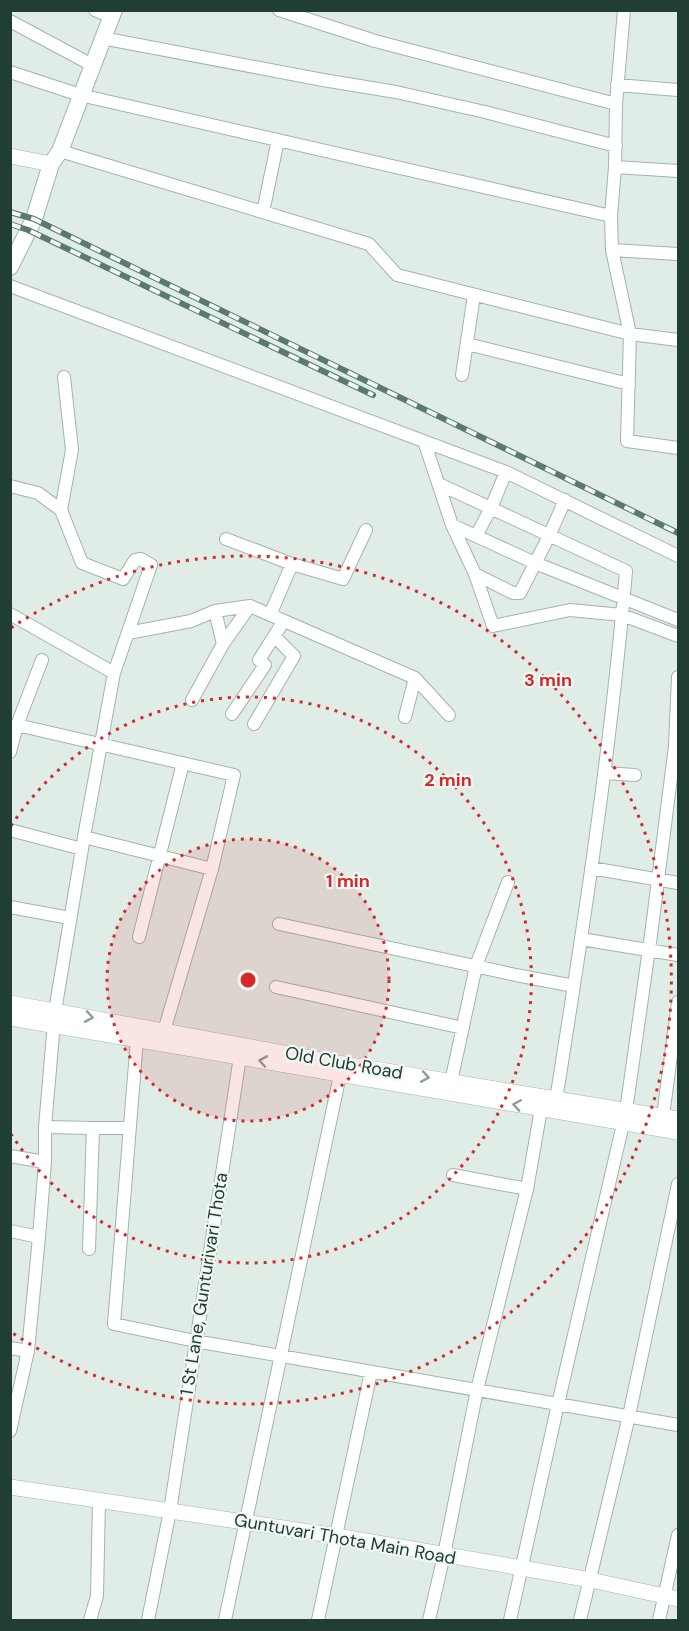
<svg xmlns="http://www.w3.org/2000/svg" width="689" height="1631" font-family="'DM Sans',sans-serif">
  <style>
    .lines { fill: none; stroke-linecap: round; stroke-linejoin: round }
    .minor-casing { stroke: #a3b4ad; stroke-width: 14 }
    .tertiary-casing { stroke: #a3b4ad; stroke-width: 16 }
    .secondary-casing { stroke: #9eb9ad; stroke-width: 18 }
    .minor { stroke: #fff; stroke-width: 12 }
    .tertiary { stroke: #fff; stroke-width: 15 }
    .secondary { stroke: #fff; stroke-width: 16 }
    .rail-casing { stroke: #5a7a6f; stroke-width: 6 }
    .rail { stroke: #f1f8f4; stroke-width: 4; stroke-dasharray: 11; stroke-linecap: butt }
    .oneway { stroke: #909e9a }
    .ring { fill: none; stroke: #d62828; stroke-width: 3; stroke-dasharray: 3 6 }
    .labels { text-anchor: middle; stroke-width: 4.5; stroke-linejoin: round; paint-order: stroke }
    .street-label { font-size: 18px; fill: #203e34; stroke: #f1f8f4 }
    .centre { fill: #d62828; stroke: #f1f8f4; stroke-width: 3 }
    .ring-label { font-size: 18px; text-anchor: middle; font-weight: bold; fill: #d62828; stroke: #f1f8f4; stroke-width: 4.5; stroke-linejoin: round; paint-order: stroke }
  </style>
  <rect width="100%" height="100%" fill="#e0ece6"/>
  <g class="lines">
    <g class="minor-casing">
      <path id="minor" d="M95,10L111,17
        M279,10L375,41L616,104
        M624,10L616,104L615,167L611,216L612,250L630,334L627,441L678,448
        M10,21L92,65
        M102,38L323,80L396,92L485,112L616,146
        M10,72L80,95L611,216
        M617,85L678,90
        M60,151L369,244L397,275L630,334L678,340
        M615,167L678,171
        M263,212L278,140
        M612,250L678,254
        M10,286L506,472L678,556
        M467,344L629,384
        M462,375L474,295
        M424,441L452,525L475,574L493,626L570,610L622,615L678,636
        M439,484L626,571C611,748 584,924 556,1100
        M10,486L38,493L61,510
        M452,525L535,563L678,620
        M476,536L491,508L506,472
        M226,539L292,564L343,579L366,530
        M475,574L513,593H520L549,536L565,500
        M215,611L223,644
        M10,614L114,673
        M270,615L292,564
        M128,633L191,621L215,611L250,606L415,678L449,715
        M192,700L223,644L250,606
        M232,714L265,665L259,660L283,622
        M405,717L415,678
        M254,724L294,656L274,636
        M17,725L234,775L212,869L164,1031
        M10,752L17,725L42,660
        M604,773L635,775
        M10,830L82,849
        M84,837L212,869
        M591,868L678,883
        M10,907L70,918
        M279,924L516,975L574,986
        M139,937L183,763
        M581,939L678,955
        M276,987L463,1028
        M137,1039L114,1324L195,1341L678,1425
        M451,1082L476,966L508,882
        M663,1116L678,1002
        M45,1127L93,1128L89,1249
        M93,1128H130
        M10,1156L45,1162V1127L55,1011L84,837L114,673L151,565L141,559L135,560L123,579L82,563L61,510L72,450L64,377
        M453,1175L527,1189
        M10,1231L39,1237L45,1162
        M10,1348L28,1351
        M10,1431L28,1351L39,1237
        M90,1620L97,1596L99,1500
        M148,1620L170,1511L240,1057
        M225,1620L340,1075
        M318,1620L371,1372
        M429,1620L444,1555L477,1390L527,1189L541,1109
        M510,1620L558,1404L626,1111L651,935L675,746L678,677
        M580,1620L629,1416L678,1184
        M659,1620L678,1535"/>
    </g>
    <g class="tertiary-casing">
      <path id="tertiary" d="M10,156L51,164
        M10,1003L344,1064L678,1119
        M10,1018L678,1132
        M10,1487L337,1536L591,1580L678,1599"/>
    </g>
    <g class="secondary-casing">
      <path id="secondary" d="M10,267L34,219L51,164L60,151L114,10"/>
    </g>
    <use href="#minor" class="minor"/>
    <use href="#tertiary" class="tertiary"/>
    <use href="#secondary" class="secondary"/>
    <g class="rail-casing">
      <path id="rail" d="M10,212L34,219L678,533
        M10,224L28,230L373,395"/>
    </g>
    <use href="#rail" class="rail"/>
  </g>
  <defs><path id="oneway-chevron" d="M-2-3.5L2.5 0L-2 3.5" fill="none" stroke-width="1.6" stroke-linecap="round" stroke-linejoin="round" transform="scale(1.5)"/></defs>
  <g class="oneway">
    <use href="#oneway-chevron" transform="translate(89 1017) rotate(10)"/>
    <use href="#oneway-chevron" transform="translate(263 1061) rotate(-170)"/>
    <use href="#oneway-chevron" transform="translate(425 1077) rotate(10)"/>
    <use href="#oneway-chevron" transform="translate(517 1105) rotate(-171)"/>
  </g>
  <circle cx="248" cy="980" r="141" fill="#d62828" fill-opacity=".12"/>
  <g class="ring">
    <circle cx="248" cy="980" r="141"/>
    <path d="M11 826A283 283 0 1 1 11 1134"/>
    <path d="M11 628A424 424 0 1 1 11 1332"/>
  </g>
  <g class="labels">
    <g class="street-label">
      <text transform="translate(344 1063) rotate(10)" y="6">Old Club Road</text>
      <text transform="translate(204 1284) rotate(-81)" y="6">1 St Lane, Gunturivari Thota</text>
      <text transform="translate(345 1539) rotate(10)" y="6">Guntuvari Thota Main Road</text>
    </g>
  </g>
  <circle cx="248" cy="980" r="9" class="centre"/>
  <g class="ring-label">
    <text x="548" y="686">3 min</text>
    <text x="448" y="786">2 min</text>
    <text x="348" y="887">1 min</text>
  </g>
  <rect width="689" height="1631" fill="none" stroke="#203e34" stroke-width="24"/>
</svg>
